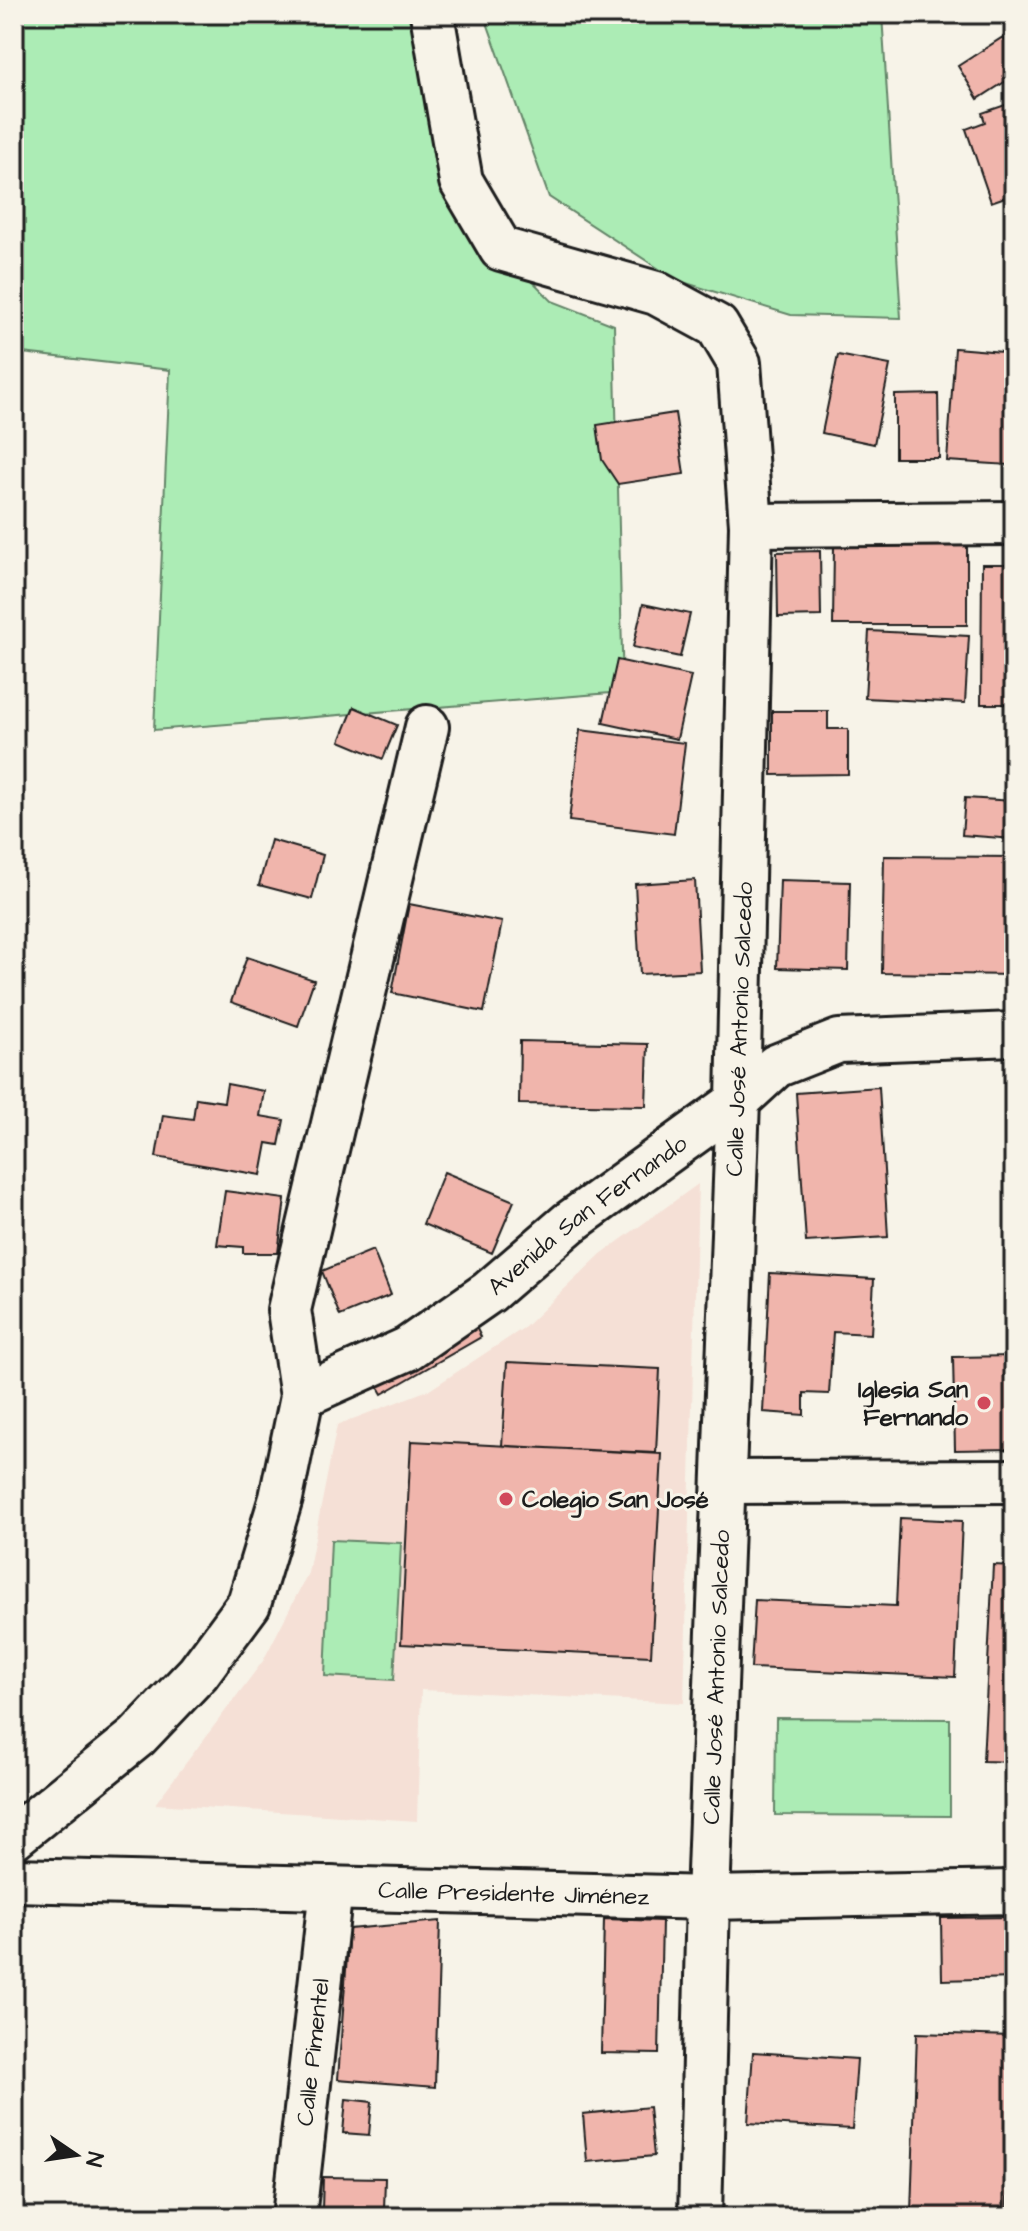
<svg xmlns="http://www.w3.org/2000/svg" width="1028" height="2231" font-family="'Architects Daughter',sans-serif">
  <style>
    .built { fill: #f5e0d6 }
    .green { fill: #acecb5; stroke: #648468; stroke-width: 2 }
    .building { fill: #f0b5ac; stroke: #1c1c1c; stroke-width: 2 }
    .lines { fill: none; stroke-linecap: round; stroke-linejoin: round }
    .street-casing { stroke: #1c1c1c; stroke-width: 48 }
    .street { stroke: #f7f3e8; stroke-width: 42 }
    .poi-dot { fill: #d1495b; stroke: #f7f3e8; stroke-width: 3 }
    .labels { text-anchor: middle; stroke-width: 6; stroke-linejoin: round; paint-order: stroke }
    .street-label { font-size: 24px; fill: #1c1c1c; stroke: #f7f3e8 }
    .poi-label { font-size: 24px; font-weight: bold; fill: #1c1c1c; stroke: #f7f3e8; text-anchor: end }
  </style>
  <rect width="100%" height="100%" fill="#f7f3e8"/>
  <filter id="ink" filterUnits="userSpaceOnUse"><feTurbulence type="fractalNoise" baseFrequency=".0125" numOctaves="2"/><feDisplacementMap in="SourceGraphic" scale="16" xChannelSelector="R" yChannelSelector="G"/><feConvolveMatrix kernelMatrix="1 2 1 2 8 2 1 2 1" color-interpolation-filters="sRGB"/></filter>
  <g filter="url(#ink)">
    <path class="built" d="M698,1184L684,1703L421,1690L417,1821L155,1804L263,1661L308,1573L337,1425L431,1389L525,1327L601,1254Z"/>
    <path class="green" d="M14,14H416L485,233L552,301L614,325L623,692L154,730L170,370L14,352Z
      M484,14H882L901,318L791,315L676,280L549,197Z
      M331,1540L401,1543L394,1680L325,1676Z
      M776,1718L950,1719V1816L775,1815Z"/>
    <path class="building" d="M1003,37L1014,55V76L978,99L958,66Z
      M1011,103L1014,112V194L991,202L966,129L985,122L982,113Z
      M955,348L1014,353L1009,465L947,461Z
      M838,355L890,365L874,444L822,433Z
      M938,394L939,458H895V395Z
      M675,413L684,474L618,484L602,460L597,425Z
      M834,545H967V625H833Z
      M820,551L821,616L778,617L777,552Z
      M982,564H1014V704H981Z
      M643,604L690,614L680,657L633,647Z
      M869,631L969,636L965,703L865,698Z
      M617,660L691,676L677,739L603,723Z
      M354,707L397,725L383,759L340,741Z
      M772,711H828V729H848V774L772,775Z
      M580,730L685,743L674,834L569,821Z
      M965,798L1014,801V839L962,835Z
      M271,840L323,855L312,899L259,885Z
      M884,856L1014,857V975L882,973Z
      M695,880L700,971L640,974L635,884Z
      M780,880L850,882L848,970L777,968Z
      M409,904L502,922L484,1012L392,993Z
      M247,957L314,980L298,1026L231,1002Z
      M520,1041L648,1044L646,1106L519,1104Z
      M227,1084L264,1091L260,1116L284,1120L279,1145L267,1143L261,1175L156,1157L163,1115L193,1119L196,1098L224,1102Z
      M879,1087L888,1237L806,1242L796,1093Z
      M444,1172L514,1201L492,1253L423,1224Z
      M225,1191L285,1199L278,1253H243V1247L217,1245Z
      M373,1250L391,1295L340,1316L322,1271Z
      M770,1273L874,1279L871,1334L833,1332L829,1394L804,1393V1415L763,1412Z
      M474,1323L481,1337L382,1394L374,1380Z
      M1014,1356V1449L955,1450L953,1357Z
      M507,1362L660,1369L656,1453L502,1446Z
      M411,1441L662,1454L651,1656L401,1644Z
      M900,1518L962,1521L955,1677L751,1668L755,1600L896,1606Z
      M993,1565L1014,1566V1762L983,1761Z
      M1014,1917V1978L942,1980L941,1918Z
      M604,1919L662,1921L659,2054L601,2053Z
      M440,1921L435,2087L338,2079L349,1929Z
      M917,2033L1012,2036L1006,2217L911,2213Z
      M753,2052L857,2059L852,2129L748,2123Z
      M346,2099L372,2102L369,2135L343,2133Z
      M649,2107L654,2156L587,2162L583,2114Z
      M323,2177L385,2178L384,2210L322,2209Z"/>
    <g class="lines">
      <g class="street-casing">
        <g id="street">
          <path d="M432,14L461,181L501,249L656,293L717,326L739,363L751,525L738,1101L708,1898L700,2217"/>
          <path d="M751,525L1014,523"/>
          <path id="s1" d="M302,1396L407,1349L489,1292L569,1223L738,1101L776,1066L839,1041L1014,1034"/>
          <path d="M724,1482L1014,1481"/>
          <path d="M14,1837L137,1737L198,1673L249,1604L281,1498L302,1396L289,1310L427,727"/>
          <path id="s2" d="M14,1880L708,1898L1014,1892"/>
          <path id="s3" d="M294,2217L331,1888"/>
        </g>
      </g>
      <use href="#street" class="street"/>
    </g>
  </g>
  <g class="poi-dot">
    <circle cx="984" cy="1403" r="8"/>
    <circle cx="506" cy="1499" r="8"/>
  </g>
  <g class="labels">
    <g class="street-label">
      <text transform="translate(739 1029) rotate(-88)" y="8">Calle José Antonio Salcedo</text>
      <text dy="8" stroke="none"><textPath href="#s1" startOffset="340">Avenida San Fernando</textPath></text>
      <text transform="translate(716 1677) rotate(-88)" y="8">Calle José Antonio Salcedo</text>
      <text dy="8" stroke="none"><textPath href="#s2" startOffset="500">Calle Presidente Jiménez</textPath></text>
      <text dy="8" stroke="none"><textPath href="#s3" startOffset="166">Calle Pimentel</textPath></text>
    </g>
    <g class="poi-label">
      <text x="968" y="1397">Iglesia San<tspan x="968" dy="28">Fernando</tspan></text>
      <text x="522" y="1507" text-anchor="start">Colegio San José</text>
    </g>
  </g>
  <rect width="1028" height="2231" fill="none" stroke="#f7f3e8" stroke-width="48"/>
  <rect x="24" y="24" width="980" height="2183" fill="none" stroke="#1c1c1c" stroke-width="3" filter="url(#ink)"/>
  <g transform="translate(76 2155) rotate(103)" stroke="#f7f3e8" stroke-width="6" paint-order="stroke">
  <path d="M0-6L14 30L0 20L-14 30Z" fill="#1c1c1c"/>
  <text y="-12" font-size="22" font-weight="bold" text-anchor="middle" fill="#1c1c1c">N</text>
  </g>
</svg>
